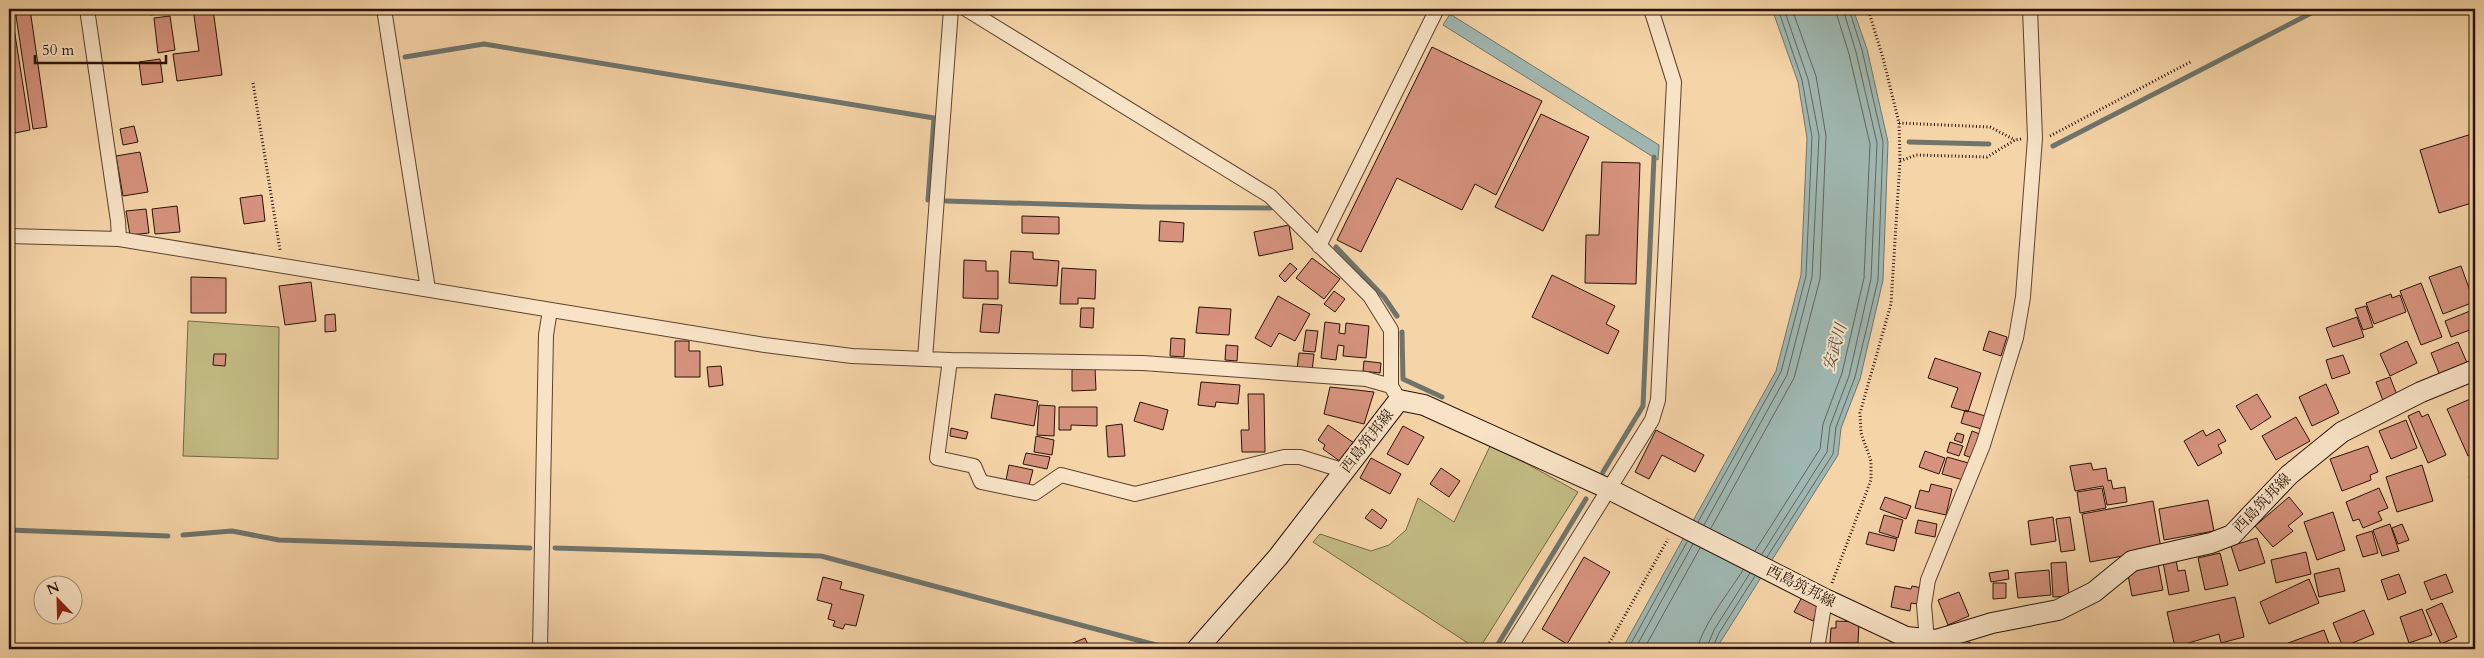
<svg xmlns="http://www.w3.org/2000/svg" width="2484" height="658" font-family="Cardo,'Noto Serif JP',serif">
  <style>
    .green { fill: #c2bb83; stroke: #756646 }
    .water { fill: #9fb7b1; stroke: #6f756d }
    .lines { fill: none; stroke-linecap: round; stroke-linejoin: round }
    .shore { stroke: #64645c; stroke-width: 1 }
    .stream { stroke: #6f756d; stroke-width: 5 }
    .building { fill: #d6927d; stroke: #281208 }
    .minor-casing { stroke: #5b4230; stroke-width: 16 }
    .secondary-casing { stroke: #281208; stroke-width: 22 }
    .path { stroke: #281208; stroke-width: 3; stroke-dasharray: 1 2.5; stroke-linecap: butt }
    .minor { stroke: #f8e3c6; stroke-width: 14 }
    .secondary { stroke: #f8e3c6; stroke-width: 20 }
    .labels { text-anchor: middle; stroke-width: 4; stroke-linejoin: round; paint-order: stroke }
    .street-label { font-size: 15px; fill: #281208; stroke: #f8e3c6 }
    .water-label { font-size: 16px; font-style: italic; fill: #524c43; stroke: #f8e3c6 }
  </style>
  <rect width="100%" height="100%" fill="#f5d4a7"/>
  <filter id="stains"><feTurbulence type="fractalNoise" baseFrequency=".004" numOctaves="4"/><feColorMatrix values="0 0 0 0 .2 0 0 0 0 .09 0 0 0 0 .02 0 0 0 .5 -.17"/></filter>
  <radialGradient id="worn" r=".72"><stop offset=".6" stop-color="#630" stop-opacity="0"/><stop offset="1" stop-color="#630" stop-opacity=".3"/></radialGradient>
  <path class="green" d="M188,321L279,327L278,459L183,456Z
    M1491,444L1578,492L1479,649H1477L1313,542L1320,534L1371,551L1389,545L1406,530L1418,498L1454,522Z"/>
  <path class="water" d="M1772,9H1853L1867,49L1888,142L1883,280L1860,379L1841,428L1838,455L1716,649H1622L1776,371L1801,275L1807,138L1798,82Z
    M1450,14L1659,145L1658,160L1443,25Z"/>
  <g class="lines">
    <path class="shore" d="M1698,522L1781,372L1806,276L1812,137L1802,80L1778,9
      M1704,525L1787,375L1812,277L1819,136L1808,79L1784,9
      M1711,528L1794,378L1820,279L1826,136L1816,76L1792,9
      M1755,551L1820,449L1823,424L1842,373L1864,278L1870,144L1849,54L1835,9
      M1762,554L1827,452L1830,426L1849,376L1871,279L1877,143L1856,52L1843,9
      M1767,557L1833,454L1836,427L1855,377L1878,280L1883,142L1862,50L1849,9
      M1628,649L1687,542
      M1635,649L1693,544
      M1644,649L1700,548
      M1698,649C1699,630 1732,588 1743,570
      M1706,649L1714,630L1750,573
      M1712,649L1719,633L1755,576"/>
    <path class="stream" d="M405,57L484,44L934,118L928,200
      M1909,142L1989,144
      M2053,146L2319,9
      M946,201L1146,207L1271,208
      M1336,247L1384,297L1397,316
      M1402,332L1403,379L1442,397
      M1603,472L1643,406L1654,157
      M9,530L168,536
      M183,535L232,531L279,540L530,548
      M555,548L821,556L1171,649
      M1495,649L1586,499"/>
  </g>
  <path class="building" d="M9,9H11L30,130L15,133L9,90Z
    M15,9H30L47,127L33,129Z
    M98,9H124L98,12Z
    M149,9H172L173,12L150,15Z
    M193,9H213L222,75L177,81L173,54L199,51Z
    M170,16L175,50L158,53L154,18Z
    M1432,47L1542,101L1496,195L1475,184L1462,210L1397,178L1361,252L1337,240Z
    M160,59L163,82L142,85L139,62Z
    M1541,114L1589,137L1543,231L1495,207Z
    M134,126L138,142L123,145L120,129Z
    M2475,133V202L2439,213L2420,150Z
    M140,152L148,192L123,196L116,156Z
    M1602,162L1640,163L1636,284L1585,283L1586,235H1599Z
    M262,195L265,221L244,224L240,198Z
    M177,206L180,232L155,234L152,209Z
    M146,209L149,233L130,235L126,211Z
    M1022,216L1059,217V234L1022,233Z
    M1160,221L1184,223L1183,242L1159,241Z
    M1289,225L1293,249L1259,256L1254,232Z
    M1011,251L1033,252V259L1059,261L1057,286L1009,283Z
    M1312,258L1340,279L1324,299L1296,278Z
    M964,260L986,261V271H998V299L963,298Z
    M1290,263L1297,269L1285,282L1279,276Z
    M2461,266L2474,302L2443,314L2429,277Z
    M1062,268L1096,270L1095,299L1078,298V304H1060Z
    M1552,275L1615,306L1606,324L1619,331L1608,354L1532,317Z
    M191,277L226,278V313H191Z
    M311,282L316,321L285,325L279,286Z
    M2421,283L2442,337L2421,345L2400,291Z
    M1334,291L1345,299L1335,312L1324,304Z
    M2391,294L2392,298L2400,295L2406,312L2374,324L2366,303Z
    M1278,296L1310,314L1295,341L1279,333L1271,347L1255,338Z
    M983,304L1002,305L999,333L980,332Z
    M2366,306L2373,327L2363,330L2355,309Z
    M1199,307L1231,309L1229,335L1196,333Z
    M1081,308H1094L1093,328L1080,327Z
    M2475,309V328L2451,337L2445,321Z
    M335,314L336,331L325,332V315Z
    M2357,317L2364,337L2333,347L2326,328Z
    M1325,322L1340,324L1339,333L1345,334L1346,323L1369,326L1366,358L1343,356L1344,346L1338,345L1336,360L1321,358Z
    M1306,330L1318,331L1315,352L1303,351Z
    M2475,330V353L2469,332Z
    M1989,331L2007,337L2001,356L1983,350Z
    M1171,338L1185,339L1184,357L1170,356Z
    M675,341H689V351H700V377H675Z
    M2407,341L2417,363L2390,376L2380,354Z
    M2458,342L2471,372L2443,383L2431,353Z
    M1226,345L1238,346L1237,361L1225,360Z
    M1299,353L1314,354L1312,371L1297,369Z
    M214,354H226L225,366L213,365Z
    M2343,355L2350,373L2332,379L2326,360Z
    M1935,358L1981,373L1968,412L1951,407L1958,388L1928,378Z
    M1364,361L1381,363L1380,373L1363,371Z
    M721,366L723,385L709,387L707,367Z
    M1095,368L1096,390L1072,391V369Z
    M2390,377L2399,400L2385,406L2376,382Z
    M1201,382L1240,385L1238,404L1216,402L1215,407L1198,405Z
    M2326,384L2339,413L2312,426L2299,397Z
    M1330,387L1374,392L1364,424L1324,414Z
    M995,394L1038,401L1034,426L991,418Z
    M1248,394H1264L1265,452H1242L1241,430H1249Z
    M2257,394L2271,417L2251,430L2236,406Z
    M2475,397V453L2468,456L2447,409Z
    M1140,402L1168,410L1163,430L1134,421Z
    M1039,405L1055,406L1054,436L1037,435Z
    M1059,407H1097V426L1071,425V430H1059Z
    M1965,410L1992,418L1988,431L1961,423Z
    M2419,411L2422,417L2428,414L2446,455L2428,463L2408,416Z
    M2296,417L2310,441L2276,460L2262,436Z
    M2406,420L2417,448L2391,459L2379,431Z
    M1122,424L1125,456L1108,457L1106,426Z
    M1328,425L1354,443L1341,462L1323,449L1325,445L1318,440Z
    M1403,426L1424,437L1408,465L1387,454Z
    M951,428L968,432L966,439L950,436Z
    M2219,429L2226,441L2218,445L2222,453L2198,466L2184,441L2203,430L2206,436Z
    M1656,430L1704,455L1695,472L1662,455L1649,479L1635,472Z
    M1972,431L1985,436L1977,460L1964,455Z
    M1957,433L1964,435L1962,443L1954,440Z
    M1036,436L1054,440L1052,455L1034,452Z
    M1950,442L1963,446L1959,456L1947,452Z
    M2368,446L2378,472L2370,475L2371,480L2342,491L2330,459Z
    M1925,451L1945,458L1939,474L1919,467Z
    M1026,453L1050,457L1047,469L1023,464Z
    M1947,457L1972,464L1967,481L1942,474Z
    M1371,458L1401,474L1390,494L1360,478Z
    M2091,463L2093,470L2106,468L2108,481L2111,480L2113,489L2125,487L2127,502L2107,505L2103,486L2075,491L2070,466Z
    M1009,465L1033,470L1029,485L1006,480Z
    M2422,465L2433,501L2397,512L2386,477Z
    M1441,468L1460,481L1449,497L1430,484Z
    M2475,474V496L2469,476Z
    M1931,484L1952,489L1946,515L1915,508L1920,490L1929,492Z
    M2102,488L2106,508L2080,513L2077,492Z
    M2379,488L2388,508L2378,512L2382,520L2363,528L2359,519L2353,521L2346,502Z
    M1885,497L1911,506L1906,519L1880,509Z
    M2289,497L2303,514L2288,526L2293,531L2273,547L2255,526Z
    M2208,500L2214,531L2164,540L2159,509Z
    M2153,501L2161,549L2090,562L2082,514Z
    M1372,509L1387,520L1381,529L1365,518Z
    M2333,512L2345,550L2317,560L2304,522Z
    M1884,515L1903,520L1898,538L1879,532Z
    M2053,517L2056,541L2031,545L2028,521Z
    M2070,517L2075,550L2061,552L2056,519Z
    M1918,520L1937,524L1935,537L1915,533Z
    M2390,524L2399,551L2382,556L2373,530Z
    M2402,524L2409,540L2398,544L2392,528Z
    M2372,531L2378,553L2363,557L2356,536Z
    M1869,532L1897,539L1894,551L1866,544Z
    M2257,538L2265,563L2239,571L2231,546Z
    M2306,552L2311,574L2276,583L2271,560Z
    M2220,553L2228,585L2205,590L2198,558Z
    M1584,557L1610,572L1567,644L1542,629Z
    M2176,560L2178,571L2185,570L2189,591L2169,595L2163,562Z
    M2066,562L2069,596L2053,597L2051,563Z
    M2158,564L2163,590L2132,596L2127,570Z
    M2339,568L2345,591L2319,597L2314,574Z
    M2008,570L2009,579L1991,582L1989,573Z
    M2049,570L2051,595L2018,598L2015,573Z
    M2399,574L2406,593L2388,600L2381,580Z
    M2446,574L2453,592L2431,600L2424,582Z
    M823,577L842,582L840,589L864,595L856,626L845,624L843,629L833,626L835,621L828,619L832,604L817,600Z
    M2309,579L2319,603L2269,624L2260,602Z
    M1993,583H2006V598L1993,599Z
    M1895,586L1911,589L1912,586L1922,588L1918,604L1911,603L1910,611L1891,607Z
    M1959,592L1969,616L1948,625L1938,600Z
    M1802,597L1820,606L1813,621L1794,612Z
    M2235,597L2244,637L2221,643L2219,634L2175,647L2167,612Z
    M2442,603L2457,637L2441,644L2426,610Z
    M2422,609L2432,635L2409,643L2400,617Z
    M2364,610L2374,634L2343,647L2333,623Z
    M1836,621L1859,622L1858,643H1830L1831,628H1836Z
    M2324,630L2331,649H2290L2288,643Z
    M1085,638L1090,649H1059Z
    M1970,642L1973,649H1953Z
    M1108,646L1121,649H1107Z"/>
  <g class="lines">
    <g class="minor-casing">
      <path id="minor" d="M87,9L118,221L119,239
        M384,9L428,289
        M966,9L1270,196L1370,296L1391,330V386L1395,393
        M9,236L119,239L765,345L852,356L950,360L1143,363L1366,379L1391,386
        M1319,246L1437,9
        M925,359L951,9
        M950,360L937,458L974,466L981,482L1035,493L1061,475L1135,494L1284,457H1300L1345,471
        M540,649L546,335L550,310
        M1509,649L1652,420L1658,400L1674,82L1651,9
        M1817,649L1825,599
        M1915,649L1927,641L1924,605L1928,580L1983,445L2016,338L2023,297L2035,138L2030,9"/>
    </g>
    <g class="secondary-casing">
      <path id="secondary" d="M1197,649L1278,557L1399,400L1424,405L1609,489L1825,599L1906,637L1936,640L1992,623L2058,610L2094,592L2132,561L2211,543L2232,535L2289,475L2342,432L2421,392L2475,370"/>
    </g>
    <path class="path" d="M253,83L280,250
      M1899,123L1990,127L2015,140
      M2050,136L2192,61
      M1900,161L1916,155L1987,157L2015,140L2021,139
      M1832,583L1871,480V461L1861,433L1860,413L1891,304L1900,161L1899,123L1883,58L1868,9
      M1606,649L1668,539"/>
    <use href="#minor" class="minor"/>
    <use href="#secondary" class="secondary"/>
  </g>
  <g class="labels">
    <g class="street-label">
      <text transform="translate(1367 441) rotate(-52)" y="5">西島筑邦線</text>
      <text transform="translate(2262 503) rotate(-46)" y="5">西島筑邦線</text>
      <text transform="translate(1801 586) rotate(27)" y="5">西島筑邦線</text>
    </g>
    <g class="water-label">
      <text transform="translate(1834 347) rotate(-74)" y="6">安武川</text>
    </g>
  </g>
  <rect width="2484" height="658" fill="none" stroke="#f5d4a7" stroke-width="30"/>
  <rect x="10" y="10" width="2464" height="638" fill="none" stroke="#281208" stroke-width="2.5"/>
  <rect x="15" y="15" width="2454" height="628" fill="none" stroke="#281208"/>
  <g transform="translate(58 600) rotate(337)"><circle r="24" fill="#f8e3c6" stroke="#a58f7a"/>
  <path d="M0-4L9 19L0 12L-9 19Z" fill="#8f2418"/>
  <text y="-8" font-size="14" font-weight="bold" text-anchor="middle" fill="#281208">N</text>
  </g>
  <path d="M35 55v8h131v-8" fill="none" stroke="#281208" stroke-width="2.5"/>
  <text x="42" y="55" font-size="15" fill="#281208" stroke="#f8e3c6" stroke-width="4" paint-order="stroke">50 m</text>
  <rect width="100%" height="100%" filter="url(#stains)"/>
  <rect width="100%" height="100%" fill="url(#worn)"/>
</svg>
